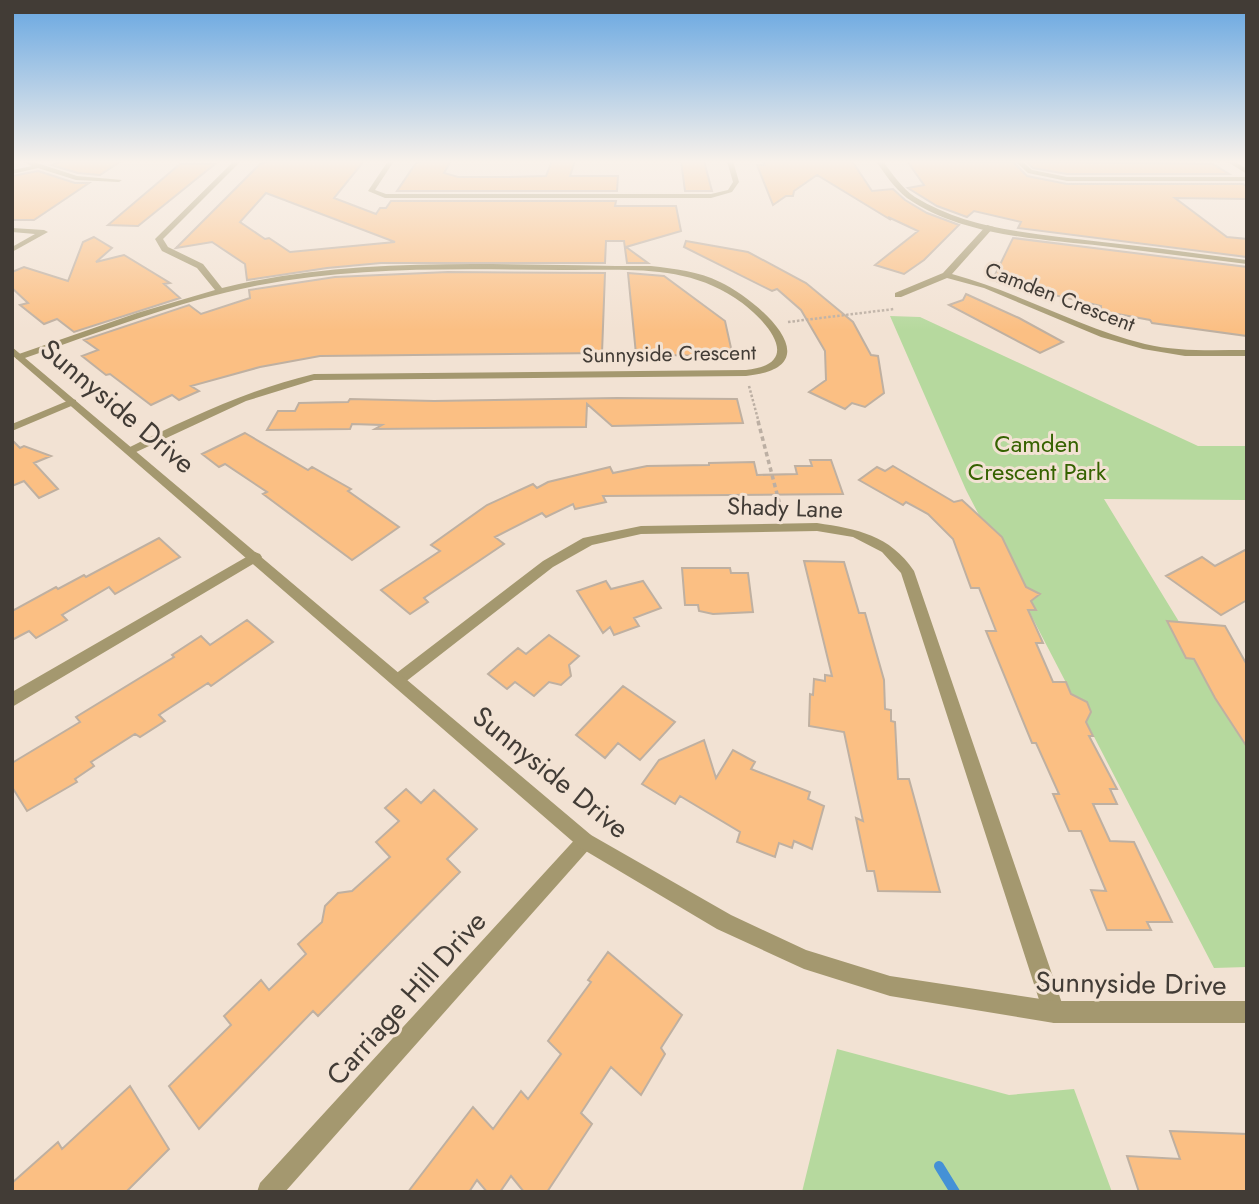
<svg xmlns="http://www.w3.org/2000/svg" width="1259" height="1204" font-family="Jost,sans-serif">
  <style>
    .green { fill: #b6d99e }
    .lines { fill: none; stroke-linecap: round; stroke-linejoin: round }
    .stream { stroke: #4491d6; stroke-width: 10 }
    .building { fill: #fbbf83; stroke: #bfb0a1; stroke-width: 2; fill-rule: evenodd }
    .path-far1 { stroke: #bcafa3; stroke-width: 2.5; stroke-dasharray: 2.5 2; stroke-linecap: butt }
    .path { stroke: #bcafa3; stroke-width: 3.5; stroke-dasharray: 4.5 3.5; stroke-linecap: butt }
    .service { fill: #a4986f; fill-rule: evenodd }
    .minor { fill: #a4986f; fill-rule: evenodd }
    .tertiary { fill: #a4986f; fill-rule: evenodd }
    .labels { text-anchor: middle; stroke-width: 6; stroke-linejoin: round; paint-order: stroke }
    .far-street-label { font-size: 21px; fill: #423c36; stroke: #f2e2d3 }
    .park-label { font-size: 24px; fill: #356200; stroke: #f2e2d3 }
    .street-label { font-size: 24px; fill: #423c36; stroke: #f2e2d3 }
    .near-street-label { font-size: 28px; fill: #423c36; stroke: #f2e2d3 }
  </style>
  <rect width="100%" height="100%" fill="#f2e2d3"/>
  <path class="green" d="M890,316L920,317L1198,446H1247V500L1104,499L1247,733V967L1214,968L966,490Z
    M837,1049L1009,1095L1074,1089L1112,1192H802Z"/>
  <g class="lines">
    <path class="stream" d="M939,1166L955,1192"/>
  </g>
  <path class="building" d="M64,161H121L100,175L78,173L51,165Z
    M268,161H364L334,198L376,214L380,208H386L391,201H616L615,206H676L681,231L626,247L648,263H627L624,241H606L605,263H381L327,268L247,280L245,264L212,242L176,248L260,164ZM266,193L395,242L290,252L269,238L265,239L240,222Z
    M424,161H451L444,173L458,177H509L546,176L552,161H575L570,176H618L617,191H397L416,163Z
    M681,161H704L712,191H685Z
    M763,161H852L872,191L893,189L905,200L927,213L959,225L924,260L904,274L875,265L918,231L888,217L891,220L817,175L794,191L793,196H786L773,205L757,165H765Z
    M907,161L1013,162L1027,176L1067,184H1243L1247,186V199L1175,198L1227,237L1247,239V257L1018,228L1021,222L974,211L967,217L937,206L908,188L924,185Z
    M1027,162L1213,164L1229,174H1067L1033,168Z
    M180,164H215L138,226L108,225Z
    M38,171L75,183H89L34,220H12V176Z
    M94,237L112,248L96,262L124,255L170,283L164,284L180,298L74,332L57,319L44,324L20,305L28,303L12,288V272L24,267L68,281L83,242Z
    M1013,238L1247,267V336L1152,323L1150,320L1101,311V306L999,282L1006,279L995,275Z
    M686,241L748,252L806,283L853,322L871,355L878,356L884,393L865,407L852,403L845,409L809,392L826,380L825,351L801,310L777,289L772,291L684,247Z
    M448,272L605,273L602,353L320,356L260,367L191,386L199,391L179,400L172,395L151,405L110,374L106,375L82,356L98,350L84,340L189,305L201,314L250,298L249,290L335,277Z
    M628,273L664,276L725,321L733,357L636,354Z
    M966,294L1019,318L1063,342L1040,353L949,305L963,300Z
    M617,398L737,399L743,423L612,426L587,404L586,427L375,429L382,425L352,424L350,429L267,430L278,411H295L299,403L348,402L350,399L434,401Z
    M245,433L308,470L312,467L351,489L348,491L399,527L352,560L263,494L267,492L225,464L219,467L202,454Z
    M12,440L20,448L24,446L51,456L34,463L58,489L39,498L24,481L12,486Z
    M810,460H831L843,494L603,496L606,502L575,509L573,504L546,517L542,513L495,537L504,544L424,598L428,602L410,614L381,590L440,551L431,545L487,505L533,484L537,488L548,482L610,467L613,473L647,466L709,465V463L754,462L757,475L797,474L795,466H812Z
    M893,466L954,502L962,500L1002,537L1026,587L1040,594L1031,601L1036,610H1028L1043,643H1036L1053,682H1066L1071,694L1087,702L1091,712L1086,722L1093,736H1089L1117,789H1110L1117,804H1093L1110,841L1134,842L1172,922H1147L1151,930H1107L1091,890L1106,891L1081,831H1069L1053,794H1059L1036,743H1032L986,631H996L979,588H971L953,539L928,514L906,502L903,505L859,480L877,467L885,471Z
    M159,538L180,557L115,594L109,587L62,615L67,620L36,638L29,631L12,640V611L56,587L58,589L84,575L86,577Z
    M1247,549V600L1221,615L1166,576L1202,557L1215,566Z
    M804,561L844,562L859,613H865L884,680L885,709L891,710V721L895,722L898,779H909L940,892L878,891L874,871H867L856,818L863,821L844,732L809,726L810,694L813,695L814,679L825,681V675L832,676Z
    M682,568H730L731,573H748L753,612L713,614L699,611L698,605H685Z
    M606,581L611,589L643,581L661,608L634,618L639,626L614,635L610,627L603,633L577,591Z
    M247,620L273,642L211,686L208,683L159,715L165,721L140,737L135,734L91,762L94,766L75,779L77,782L27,811L12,787V763L80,722L76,717L174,657L172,655L201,636L210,645Z
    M1167,621L1225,626L1247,665V747L1215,698L1194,659L1186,658Z
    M549,635L579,656L569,665L571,676L561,685L549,682L534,696L515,682L507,689L488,674L518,648L526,654Z
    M623,686L675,722L640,760L618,743L605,758L576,735Z
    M704,740L716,778L733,750L755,762L751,769L810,792L808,799L824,806L812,849L794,841L792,848L779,843L775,857L737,842L740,832L680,796L675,804L642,784L659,760Z
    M406,789L421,803L434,790L477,829L447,859L460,872L318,1016L313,1011L199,1129L169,1086L231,1025L224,1016L261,980L269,990L306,954L298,944L322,922L325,906L338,893L352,891L390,857L376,842L399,821L385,808Z
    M608,952L682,1015L661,1048L665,1054L641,1095L611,1067L581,1113L592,1124L547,1192H524L511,1176L500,1192H487L477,1180L469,1192H408L473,1107L493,1129L521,1091L528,1099L561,1054L548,1041L591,982L588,980Z
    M130,1086L169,1149L126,1192H12V1183L58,1142L62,1149Z
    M1170,1131L1247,1134V1192H1139L1127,1156L1180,1159Z"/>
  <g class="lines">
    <path class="path-far1" d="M788,322L894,309
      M749,386L759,423"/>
    <path class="path" d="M758,421L782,513"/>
    <path class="service" d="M21,161H31L77,176L122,180L119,182L76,180L38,168L12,174V170L32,166Z
      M12,228L44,230L48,232L12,252V247L35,234L12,232Z"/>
    <path class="minor" d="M234,161H241L163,239L168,247L203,264L222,288C359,254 511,266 651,266C675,269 698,271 720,282C758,300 835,367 746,376L314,380L246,401L134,453H126V449C187,419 247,390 314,374L746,370C808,364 763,316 735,298C682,263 622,271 561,270C461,269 358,266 260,285C178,301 101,332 22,359H16V355L137,313L215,290L197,268L162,251L155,239Z
      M388,161H394L375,190L386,194H711L728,190L733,182L727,161H733L739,182L732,192L711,198H385L368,191Z
      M1015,161H1022L1032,170L1067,177H1247V181H1067L1028,173Z
      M1226,161H1234L1247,169V174Z
      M987,225L994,227L952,274C1018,292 1078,327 1145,344C1178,352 1213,350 1247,350V356H1185L1143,349L1101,337L984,288L947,278L901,297H895V293L943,273Z
      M72,399L76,400V404L12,431V424Z
      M817,523C857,529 890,535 914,571L1065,1012L1061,1019L1054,1023L1047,1019L1043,1012L901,573L882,552L853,537L817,531L641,534L592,545L553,567L404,683L399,685L394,683L391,679L394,675L543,561L583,538L641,526Z
      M255,552L260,554L262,557L260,560L12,707V692Z
      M585,832L591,835L594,841L591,847L285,1192H257L260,1183L579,835Z"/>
    <path class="tertiary" d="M876,161H883C892,174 902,188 915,197C970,231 1040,234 1102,242C1151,247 1199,254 1247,260V264C1199,258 1151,252 1103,246C1039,239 962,236 907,198C894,188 885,174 876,161Z
      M12,347L591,835L731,915L806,950L890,976L1054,1001H1247V1023H1054L890,996L804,969L717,929L579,847L12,355Z"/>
  </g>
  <linearGradient id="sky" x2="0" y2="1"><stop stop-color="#66a6e1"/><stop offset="0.49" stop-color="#f9f2eb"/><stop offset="1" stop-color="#f9f2eb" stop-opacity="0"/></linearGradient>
  <rect width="1259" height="330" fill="url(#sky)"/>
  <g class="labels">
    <g class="far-street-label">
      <text transform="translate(1060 297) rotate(21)" y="7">Camden Crescent</text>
      <text transform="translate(669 354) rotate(-1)" y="7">Sunnyside Crescent</text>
    </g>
    <g class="park-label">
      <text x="1037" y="452">Camden<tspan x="1037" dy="28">Crescent Park</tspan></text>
    </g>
    <g class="street-label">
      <text transform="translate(785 508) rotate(2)" y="8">Shady Lane</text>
    </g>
    <g class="near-street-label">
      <text transform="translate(118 406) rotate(40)" y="10">Sunnyside Drive</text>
      <text transform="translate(551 772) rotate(39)" y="10">Sunnyside Drive</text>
      <text transform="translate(1131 983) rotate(1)" y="10">Sunnyside Drive</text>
      <text transform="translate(406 998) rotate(-48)" y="10">Carriage Hill Drive</text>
    </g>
  </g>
  <rect width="1259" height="1204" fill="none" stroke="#423c36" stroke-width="28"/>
</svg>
